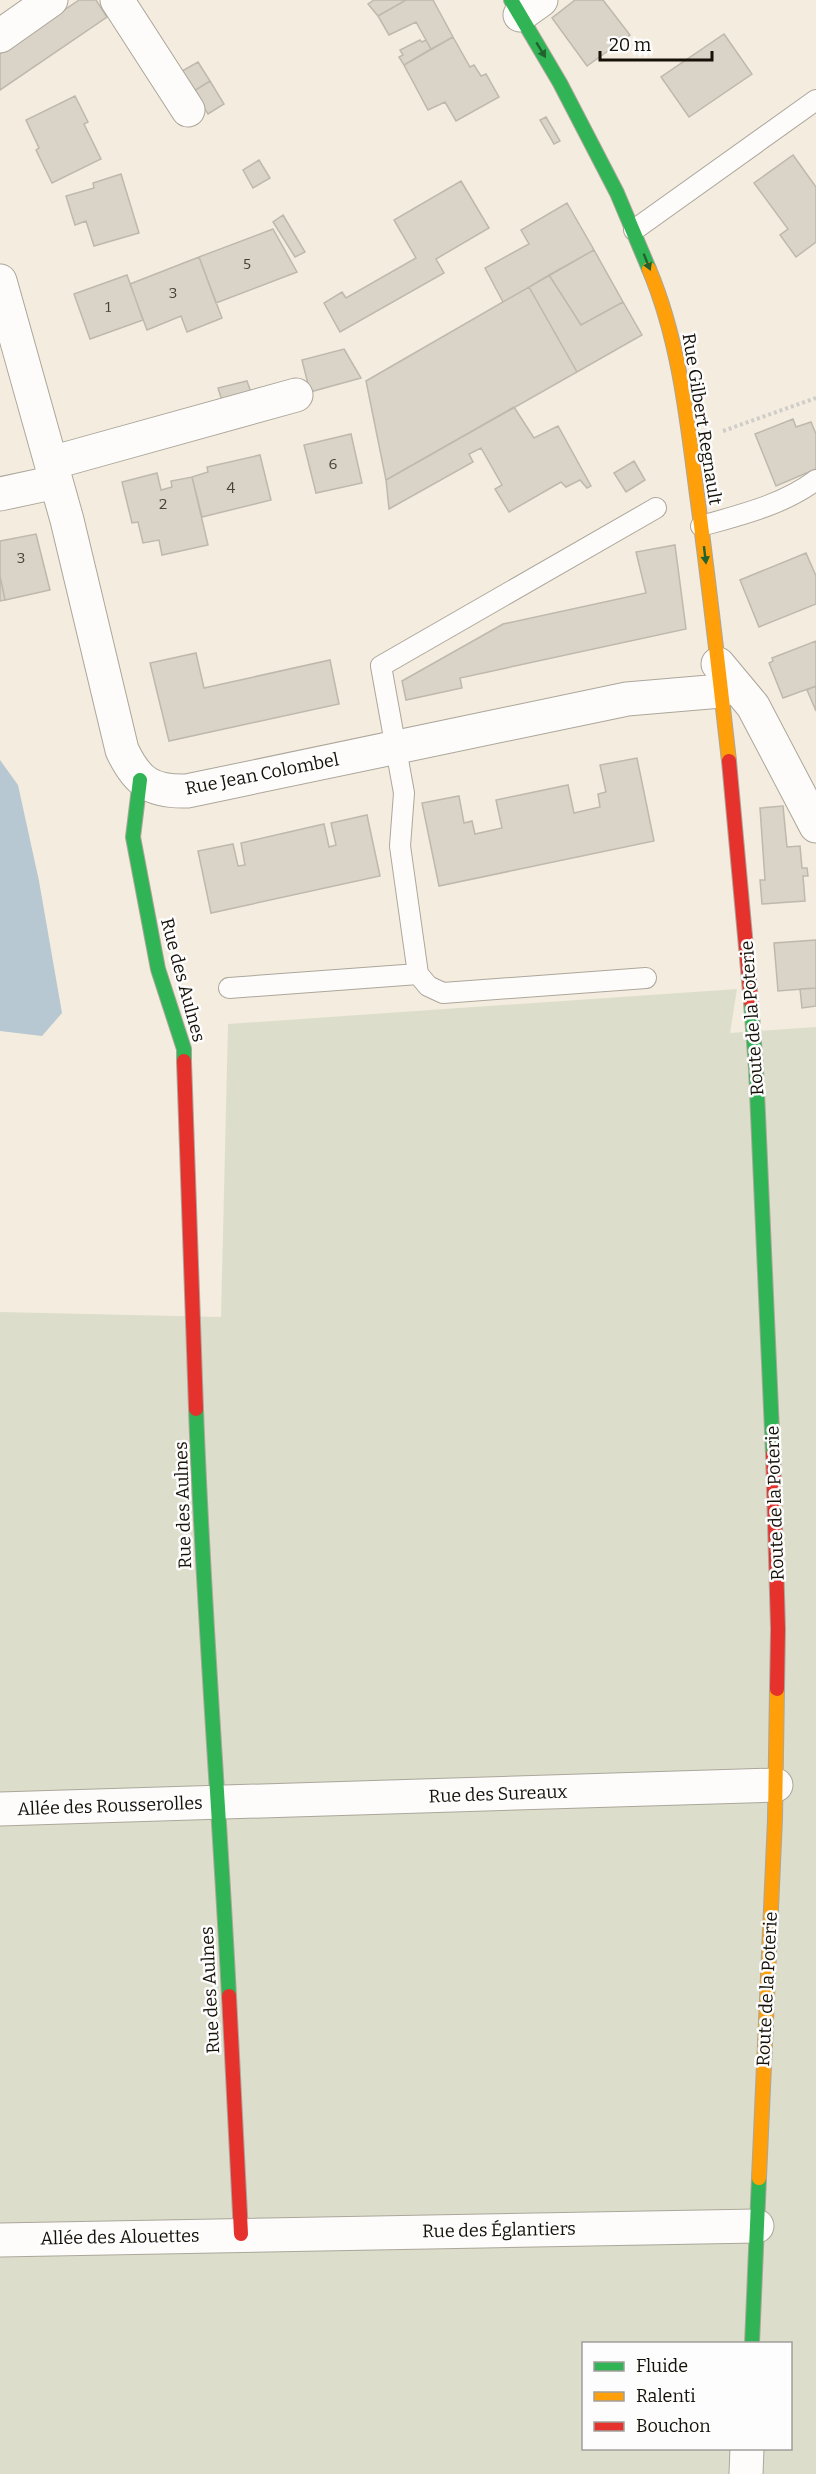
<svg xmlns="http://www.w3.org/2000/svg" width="816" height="2474" font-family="Bitter,serif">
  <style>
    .green { fill: #dcdecb; fill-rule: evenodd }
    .water { fill: #b8c8d3 }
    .building { fill: #dad3c7; stroke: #beb8ad; stroke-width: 1.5 }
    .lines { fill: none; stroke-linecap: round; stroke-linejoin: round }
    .lane-casing { stroke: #aca69b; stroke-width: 22 }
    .street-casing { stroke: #aca69b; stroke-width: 35 }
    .fast-casing { stroke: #aca69b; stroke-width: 16 }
    .slow-casing { stroke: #aca69b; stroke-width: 16 }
    .jam-casing { stroke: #aca69b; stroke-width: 16 }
    .path { stroke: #cfcdc9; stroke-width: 4; stroke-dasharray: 3 3; stroke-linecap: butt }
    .lane { stroke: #fdfcfa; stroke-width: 20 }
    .street { stroke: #fdfcfa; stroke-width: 33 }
    .fast { stroke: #30b455; stroke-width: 14 }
    .slow { stroke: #ff9f0a; stroke-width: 14 }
    .jam { stroke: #e5322d; stroke-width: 14 }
    .oneway { fill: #22622e }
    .labels { text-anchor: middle; stroke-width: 5; stroke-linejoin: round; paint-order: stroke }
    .number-label { font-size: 15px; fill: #464238 }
    .street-label { font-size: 18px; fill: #151108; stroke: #fdfdfd }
  </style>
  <rect width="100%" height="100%" fill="#f4ecde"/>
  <path class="green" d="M737,989L730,1033L816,1027V2474H0V1312L221,1317L228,1024ZM584,2344H790V2448H584Z"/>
  <path class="water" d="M0,760L18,785L39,881L62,1013L42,1036L0,1031Z"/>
  <path class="building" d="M79,0H96L107,17L0,90V54Z
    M374,0H406L378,16L368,4Z
    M406,0H433L453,37L431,49L416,22L389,35L378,16Z
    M575,0H603L630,35L587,66L552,18Z
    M724,34L752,74L689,117L661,77Z
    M453,37L470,67L474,65L481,76L486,74L499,97L456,121L445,102L428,110L404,65Z
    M420,40L422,42L426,40L431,49L404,65L399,57L403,55L400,50Z
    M198,62L210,81L194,91L182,71Z
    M210,81L224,104L208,114L194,91Z
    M75,96L88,122L84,124L101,159L52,183L36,150L39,148L26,120Z
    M546,117L560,141L554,144L540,120Z
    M793,155L816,187V242L796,257L780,235L788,229L754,183Z
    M259,160L270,178L253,188L243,170Z
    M121,174L139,233L94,246L86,221L75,225L66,196L94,188L93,183Z
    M461,181L489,228L436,259L444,273L340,332L324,303L342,292L346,298L416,258L394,220Z
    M567,203L594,250L503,302L485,268L529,244L521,230Z
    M283,215L305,252L295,257L273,222Z
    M273,229L297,272L216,303L199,257Z
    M594,250L623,302L581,325L549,275Z
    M199,257L222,318L187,332L181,316L147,330L130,284Z
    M127,275L143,320L90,339L74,294Z
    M549,275L581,325L623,302L642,335L577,372L529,287Z
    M529,287L577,372L386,480L366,381Z
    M344,349L361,378L310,392L302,360Z
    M247,381L253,398L224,407L218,388Z
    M514,407L534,438L558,426L591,486L587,488L580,480L566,487L561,482L509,512L495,489L502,485L481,448L469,454L473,462L389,509L386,480Z
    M793,419L796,427L811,422L816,434V469L776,486L755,434Z
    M351,434L362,483L316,493L304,445Z
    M260,455L271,500L202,517L192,477L208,472L207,467Z
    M634,461L645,480L626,492L614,473Z
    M157,473L161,490L172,487L171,481L192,477L208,545L162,555L159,540L143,543L138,522L132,523L122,482Z
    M36,534L50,590L5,600L0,576V541Z
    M675,545L686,629L460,678L462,688L406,700L402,681L503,624L646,593L636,552Z
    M806,553L816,576V604L759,627L740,580Z
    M0,576L5,600L0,601Z
    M816,641V686L783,698L769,663L773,661L772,658Z
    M196,653L204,688L330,660L339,704L169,741L150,663Z
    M816,686V711L807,690Z
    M637,758L654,841L439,886L422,803L459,796L464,823L472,821L475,834L502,828L496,800L568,785L574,813L600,807L598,794L606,792L600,765Z
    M783,806L787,847L800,846L802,868H807L808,876H803L805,901L762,904L760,880H765L760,808Z
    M367,815L380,876L211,913L198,851L233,844L238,866L245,865L241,843L324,824L329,847L336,845L331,823Z
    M816,940V988L778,991L774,943Z
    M816,988V1006L802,1008L800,989Z"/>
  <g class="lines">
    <g class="lane-casing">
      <path id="lane" d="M634,230L816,100
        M701,526C740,515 783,505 816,480
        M646,978L443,993L428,986L418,974L400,846L404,793L381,666L656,508
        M229,988L418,974"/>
    </g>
    <g class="street-casing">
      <path id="street" d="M117,0L188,110
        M520,15L541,0
        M0,36L51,0
        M0,281L67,520L122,750C137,782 151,792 187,791L627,699L721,691
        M51,463L296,395
        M0,494L56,482
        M718,664L753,706L816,826
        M0,1809L776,1785
        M0,2240L757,2226
        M746,2474L747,2448"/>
    </g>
    <g class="fast-casing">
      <path id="fast" d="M511,0L560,83L617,193L649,269
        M140,780L133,837L158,969L184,1049V1061
        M751,1002L756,1069L773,1454
        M196,1409C203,1605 219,1800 229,1996
        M752,2344L759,2178"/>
    </g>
    <g class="slow-casing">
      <path id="slow" d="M649,269C679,340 687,418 697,495C709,583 719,672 729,761
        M759,2178L775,1819L777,1689"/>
    </g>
    <g class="jam-casing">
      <path id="jam" d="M729,761L751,1002
        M184,1061L196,1409
        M773,1454L778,1629L777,1689
        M229,1996L241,2234"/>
    </g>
    <path class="path" d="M723,431L816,398"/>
    <use href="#lane" class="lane"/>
    <use href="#street" class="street"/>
    <use href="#fast" class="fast"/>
    <use href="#slow" class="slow"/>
    <use href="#jam" class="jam"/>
  </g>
  <defs><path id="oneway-solid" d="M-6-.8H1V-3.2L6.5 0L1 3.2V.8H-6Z" transform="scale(1.5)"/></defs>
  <g class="oneway">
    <use href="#oneway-solid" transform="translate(541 50) rotate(59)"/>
    <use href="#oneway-solid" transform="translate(647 262) rotate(68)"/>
    <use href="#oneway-solid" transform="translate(705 555) rotate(83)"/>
  </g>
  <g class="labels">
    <g class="number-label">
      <text x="247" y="269">5</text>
      <text x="173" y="298">3</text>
      <text x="108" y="312">1</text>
      <text x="333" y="469">6</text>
      <text x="231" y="493">4</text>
      <text x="163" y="509">2</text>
      <text x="21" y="563">3</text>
    </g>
    <g class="street-label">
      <text transform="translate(702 419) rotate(81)" y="6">Rue Gilbert Regnault</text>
      <text transform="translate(262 774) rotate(-11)" y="6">Rue Jean Colombel</text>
      <text transform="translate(183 980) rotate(75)" y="6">Rue des Aulnes</text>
      <text transform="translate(752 1018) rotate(-94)" y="6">Route de la Poterie</text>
      <text transform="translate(775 1503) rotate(-92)" y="6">Route de la Poterie</text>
      <text transform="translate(183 1505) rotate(-92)" y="6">Rue des Aulnes</text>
      <text transform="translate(498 1794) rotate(-2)" y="6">Rue des Sureaux</text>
      <text transform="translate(110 1806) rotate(-2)" y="6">Allée des Rousserolles</text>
      <text transform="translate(767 1989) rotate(-87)" y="6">Route de la Poterie</text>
      <text transform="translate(210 1990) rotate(-93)" y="6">Rue des Aulnes</text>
      <text transform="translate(499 2230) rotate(-1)" y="6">Rue des Églantiers</text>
      <text transform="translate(120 2237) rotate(-1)" y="6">Allée des Alouettes</text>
    </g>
  </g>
  <rect x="582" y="2342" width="210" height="108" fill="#fdfdfd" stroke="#a09f9b" stroke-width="1.5"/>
  <rect x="594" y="2362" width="30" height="9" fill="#30b455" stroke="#a09f9b" stroke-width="1.5"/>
  <text x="636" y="2372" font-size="18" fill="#151108">Fluide</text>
  <rect x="594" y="2392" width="30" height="9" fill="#ff9f0a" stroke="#a09f9b" stroke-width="1.5"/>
  <text x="636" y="2402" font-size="18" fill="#151108">Ralenti</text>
  <rect x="594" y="2422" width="30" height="9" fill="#e5322d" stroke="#a09f9b" stroke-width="1.5"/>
  <text x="636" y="2432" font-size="18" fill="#151108">Bouchon</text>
  <path d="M600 51v9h112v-9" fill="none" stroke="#151108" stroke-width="3"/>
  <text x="609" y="51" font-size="18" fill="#151108" stroke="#fdfdfd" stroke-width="4.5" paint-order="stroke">20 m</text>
</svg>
